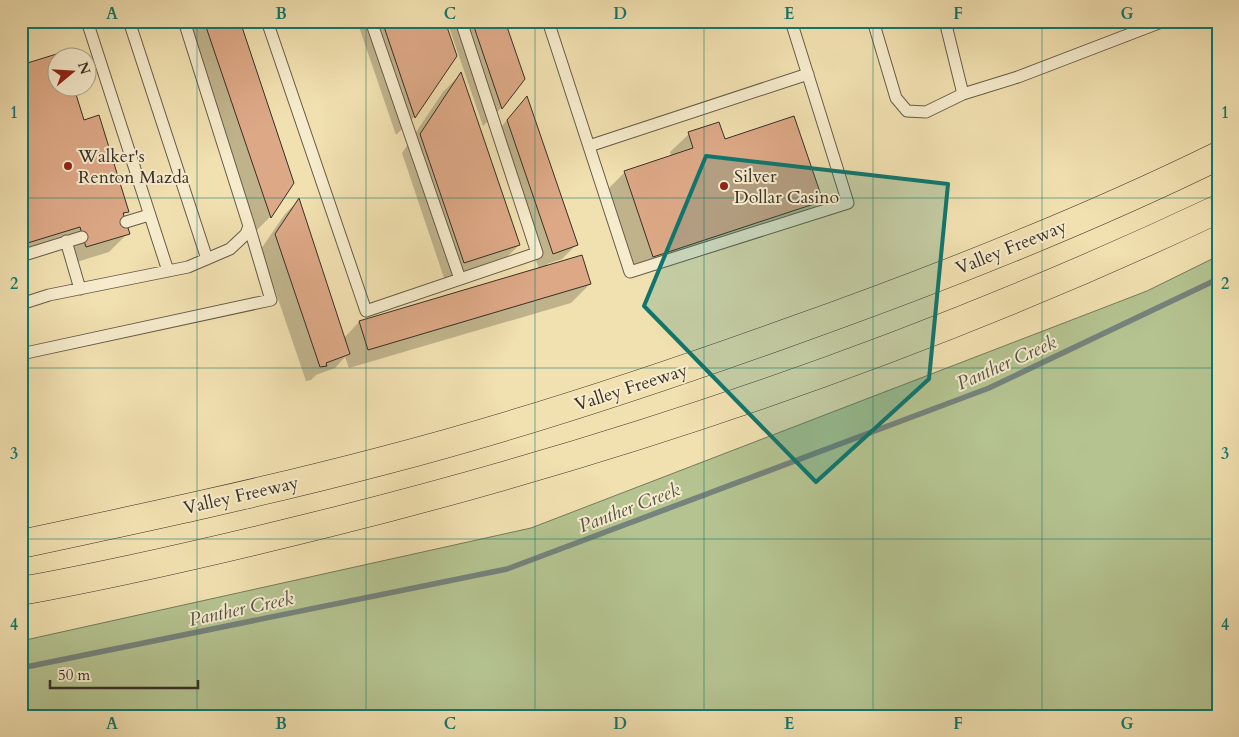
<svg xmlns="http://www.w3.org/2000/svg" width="1239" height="737" font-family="Cardo,serif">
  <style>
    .green { fill: #b4c390; stroke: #767a5c }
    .shadow { fill: #0003 }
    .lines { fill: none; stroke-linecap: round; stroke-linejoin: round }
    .stream { stroke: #75837c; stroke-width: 5.5 }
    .building { fill: #dda886; stroke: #383027 }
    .lane-casing { stroke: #665c49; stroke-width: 13 }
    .highway-casing { stroke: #383027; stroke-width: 29 }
    .lane { stroke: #f6ebcc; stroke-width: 11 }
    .highway { stroke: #f1e0b0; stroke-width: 28 }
    .marked { fill: #0f766e; fill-opacity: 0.2; stroke: #0f766e; stroke-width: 4; stroke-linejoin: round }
    .grid { fill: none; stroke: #0f766e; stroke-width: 1; stroke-opacity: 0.55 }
    .poi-dot { fill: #8f2418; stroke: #f6ebcc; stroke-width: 2 }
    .labels { text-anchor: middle; stroke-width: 4; stroke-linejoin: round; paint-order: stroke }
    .poi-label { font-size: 18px; fill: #383027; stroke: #f6ebcc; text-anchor: start }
    .street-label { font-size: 18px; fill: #383027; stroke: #f6ebcc }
    .water-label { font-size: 19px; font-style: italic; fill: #52534a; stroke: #f6ebcc }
    .neatline { fill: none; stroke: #0f766e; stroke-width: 2 }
    .grid-label { font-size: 16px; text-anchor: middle; font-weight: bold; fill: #0f766e }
  </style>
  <rect width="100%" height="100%" fill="#f1e0b0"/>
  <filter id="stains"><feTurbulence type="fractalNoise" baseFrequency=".004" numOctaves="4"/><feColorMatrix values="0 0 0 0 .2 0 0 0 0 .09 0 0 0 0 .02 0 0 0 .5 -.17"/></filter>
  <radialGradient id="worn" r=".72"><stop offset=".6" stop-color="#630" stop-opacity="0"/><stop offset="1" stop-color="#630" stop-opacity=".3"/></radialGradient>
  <path class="green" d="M1218,256V716H21V641L531,528L1147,291Z"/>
  <path class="shadow" d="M179,21H238L292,183L270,217L251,236Z
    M357,21H444L456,56L414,117L396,135Z
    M447,21H504L524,79L501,108L483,126Z
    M58,58V88H73L83,122L127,211L123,216L128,233L109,252L67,265L61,245L21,257V66Z
    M461,74L519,245L500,264L445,281L402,153L443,92Z
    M527,98L576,245L562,259L547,264L548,266L590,284L571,303L349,368L345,357L335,368L316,375L311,380L306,381L261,249L285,214L298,201L344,338L359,322L539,269L493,136Z
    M689,134L724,140L821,201L802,219L634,275L606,191L625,172L671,157L670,152Z"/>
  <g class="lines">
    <path class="stream" d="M21,668L507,569L989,388L1218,279"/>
  </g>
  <path class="building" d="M204,21H240L294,183L271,218Z
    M382,21H445L457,56L415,118Z
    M472,21H505L525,79L502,109Z
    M63,52L65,58H58V88H74L84,120L99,115L129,212L123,213L130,234L86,247L80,227L21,245V65Z
    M461,72L520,245L464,263L420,134Z
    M527,96L578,245L553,254L507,120Z
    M794,116L823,201L653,257L624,171L693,148L688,132L719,122L725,139Z
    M299,198L350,354L326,363L327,366L320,367L275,234Z
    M582,255L591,284L368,350L359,321Z"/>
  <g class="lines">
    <g class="lane-casing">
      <path id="lane" d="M87,21L168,271
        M129,21L207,259
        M267,21L366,311L537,253L461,21
        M371,21L460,279
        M548,21L630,272L848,203L791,21
        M873,21L896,98L907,111L926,112L963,94L1018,77L1164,21
        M945,21L963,94
        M21,23L28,21
        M589,146L808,74
        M126,222L149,215
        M66,241L80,289
        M21,256L82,237
        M21,304L49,295L188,267L230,249L246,234L249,226L184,21
        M21,354L271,300L249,226"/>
    </g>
    <g class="highway-casing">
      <path id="highway" d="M21,544C143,518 265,492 386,460C521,425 653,381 784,334C931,282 1077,225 1218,156
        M21,591C127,572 232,547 336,521C638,445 936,342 1218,209"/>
    </g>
    <use href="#lane" class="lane"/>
    <use href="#highway" class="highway"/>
  </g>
  <path class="marked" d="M706,156L948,184L929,379L816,482L644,306Z"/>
  <path class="grid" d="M197,21V716M366,21V716M535,21V716M704,21V716M873,21V716M1042,21V716M21,198H1218M21,368H1218M21,539H1218"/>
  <g class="poi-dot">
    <circle cx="68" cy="166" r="5"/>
    <circle cx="724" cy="186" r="5"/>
  </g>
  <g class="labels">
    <g class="poi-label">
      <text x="78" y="162">Walker's<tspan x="78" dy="21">Renton Mazda</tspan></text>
      <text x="734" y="182">Silver<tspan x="734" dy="21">Dollar Casino</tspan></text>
    </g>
    <g class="street-label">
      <text transform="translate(1011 247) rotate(-22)" y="6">Valley Freeway</text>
      <text transform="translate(631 387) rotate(-18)" y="6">Valley Freeway</text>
      <text transform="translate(241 495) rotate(-13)" y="6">Valley Freeway</text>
    </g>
    <g class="water-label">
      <text transform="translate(1006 362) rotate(-24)" y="7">Panther Creek</text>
      <text transform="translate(629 507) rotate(-21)" y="7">Panther Creek</text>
      <text transform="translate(241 608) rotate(-12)" y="7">Panther Creek</text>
    </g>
  </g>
  <rect width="1239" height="737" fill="none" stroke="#f1e0b0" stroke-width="55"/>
  <g transform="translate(72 72) rotate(72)"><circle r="24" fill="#f6ebcc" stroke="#aaa08a"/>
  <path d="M0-4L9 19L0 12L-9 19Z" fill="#8f2418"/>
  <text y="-8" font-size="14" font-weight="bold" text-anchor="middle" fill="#383027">N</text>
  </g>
  <path d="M50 680v8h148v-8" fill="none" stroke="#383027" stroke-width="2.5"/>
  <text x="58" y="680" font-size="15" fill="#383027" stroke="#f6ebcc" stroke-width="4" paint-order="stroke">50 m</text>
  <rect x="28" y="28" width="1184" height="682" class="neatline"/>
  <g class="grid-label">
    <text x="112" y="19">A</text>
    <text x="281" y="19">B</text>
    <text x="450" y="19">C</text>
    <text x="620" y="19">D</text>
    <text x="789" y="19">E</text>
    <text x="958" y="19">F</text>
    <text x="1127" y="19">G</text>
    <text x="14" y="118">1</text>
    <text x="1225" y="118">1</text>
    <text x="14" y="289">2</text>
    <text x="1225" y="289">2</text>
    <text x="14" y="459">3</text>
    <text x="1225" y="459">3</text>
    <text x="14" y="630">4</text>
    <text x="1225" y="630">4</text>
    <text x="112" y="729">A</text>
    <text x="281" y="729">B</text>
    <text x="450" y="729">C</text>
    <text x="620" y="729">D</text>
    <text x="789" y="729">E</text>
    <text x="958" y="729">F</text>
    <text x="1127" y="729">G</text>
  </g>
  <rect width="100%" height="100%" filter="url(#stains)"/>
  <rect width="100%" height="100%" fill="url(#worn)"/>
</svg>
